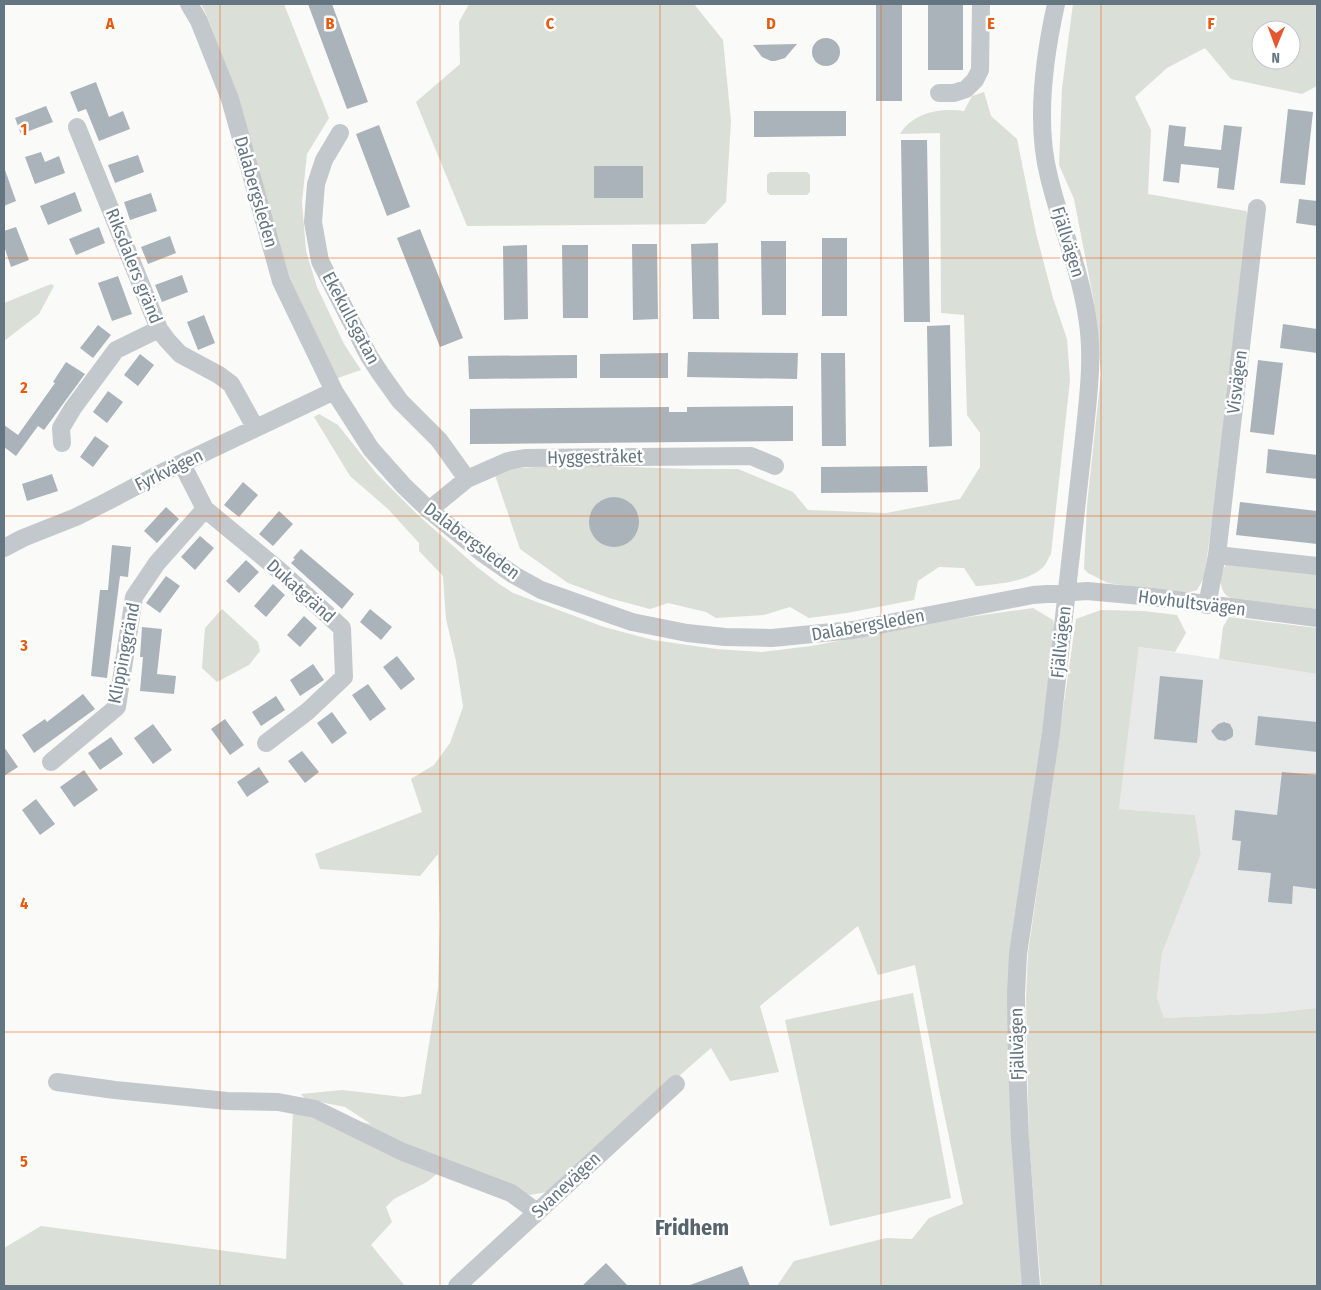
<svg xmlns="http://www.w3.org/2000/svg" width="1321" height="1290" font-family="'Fira Sans Condensed',sans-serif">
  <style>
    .built { fill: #e8e9e9 }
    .green { fill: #dadfd7; fill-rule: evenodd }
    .building { fill: #aab3b9 }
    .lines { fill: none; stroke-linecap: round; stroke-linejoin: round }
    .minor { stroke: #c3c8cc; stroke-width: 18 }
    .grid { fill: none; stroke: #e8590c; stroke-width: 1; stroke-opacity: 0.55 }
    .labels { text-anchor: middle; stroke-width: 5; stroke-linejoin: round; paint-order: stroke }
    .street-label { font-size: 18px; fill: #657683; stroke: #fff }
    .district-label { font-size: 22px; font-weight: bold; fill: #57646e; stroke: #fff }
    .grid-label { font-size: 16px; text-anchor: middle; font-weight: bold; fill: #e8590c; stroke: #fff; stroke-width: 5; stroke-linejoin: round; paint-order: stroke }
  </style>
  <rect width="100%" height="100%" fill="#fafaf8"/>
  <path class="built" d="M1139,647L1317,674V1008L1272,1013L1164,1018L1157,998L1162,953L1201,854L1195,815L1119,809Z"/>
  <path class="green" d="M201,4H284L329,118L307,154L302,202L306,251L317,287L344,344L361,370L335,379L285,275L238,97L207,16Z
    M469,4H694L723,40L731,121L726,202L705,224L467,226L416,102L460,64L459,22Z
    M1073,4H1317V86L1302,94L1231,79L1205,48L1167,68L1135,97L1151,130L1148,194L1246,211L1250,218L1222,450L1204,578L1197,590L1182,594L1108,583L1088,573L1084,569L1087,505L1101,374L1093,297L1074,199L1059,165L1062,88ZM1261,30H1291V60H1261Z
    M984,92L991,116L1017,139L1036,233L1053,298L1067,339L1070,380L1051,554C1049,557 1047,562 1045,565C1031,582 997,584 976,586L964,568L939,567L918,581L914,600L847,613L809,618L790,607L764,615L716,618L706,612L668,603L650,609L609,598L568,583L520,549L495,475L507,469L561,465L692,469H738L793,492L808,510L886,513L960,499L980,467V433L967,415L964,315L941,313L940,133L900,134C914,112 940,108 964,111L972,96Z
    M770,172H807L810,175V192L807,195H770L767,192V175Z
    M51,284L54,286L39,314L4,341V303Z
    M319,414L338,425L376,473L418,515L477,567L499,584L513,593L604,627L653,640L716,649L761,652L811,646L962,618L1033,608L1053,620L1055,626L1052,665L1012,950L1024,1286H777L794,1261L886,1238L912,1239L929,1218L963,1204L940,1094L915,965L878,975L858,926L760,1006L779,1072L730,1081L711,1048L547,1192L530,1195L516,1189L439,1172L427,1182L394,1199L386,1207L392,1222L371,1245L405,1286H4V1248L41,1226L286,1259L293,1111L371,1124L345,1107L305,1099L301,1094L342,1090L403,1097L421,1094L438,988L440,921L438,854L420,876L320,869L315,854L422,812L411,779L434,765L450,743L463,707L456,661L446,619L443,576L419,551V543L388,509L350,476L314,417Z
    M1226,564L1317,571V609L1239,600C1235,599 1230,598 1227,596C1218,588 1220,574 1226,564Z
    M222,609L258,642L260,651L249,665L217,682L202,668L205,628Z
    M1101,610L1143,611L1177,615L1186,633L1175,652L1139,647L1119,809L1195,815L1201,854L1162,953L1157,998L1164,1018L1272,1013L1317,1008V1286H1041L1029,1142L1026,997L1028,953L1076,619Z
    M1229,617L1317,628V674L1219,659L1223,627Z
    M913,993L951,1198L830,1226L785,1020Z"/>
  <path class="building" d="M308,4H332L368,102L347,109Z
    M876,4H902V101H876Z
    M928,4H963V70H928Z
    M812 52a14 14 0 1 1 28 0a14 14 0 1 1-28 0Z
    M797,44L785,58L775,61H771L762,57L753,45Z
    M96,82L109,117L123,111L130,129L99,141L86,109L78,112L70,92Z
    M46,106L53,122L21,134L15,118Z
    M1288,109L1313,112L1305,185L1280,183Z
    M754,111H846V136L754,137Z
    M379,125L410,207L387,216L356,134Z
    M1169,125L1186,127L1184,146L1221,150L1224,125L1242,127L1234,190L1217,188L1219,168L1181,164L1179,183L1163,181Z
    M901,140H927L930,322H904Z
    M41,152L45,162L59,156L65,173L35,184L25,157Z
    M138,155L144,172L115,183L108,165Z
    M594,166H643V198H594Z
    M5,170L16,201L4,206V171Z
    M75,192L82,211L48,225L40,206Z
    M151,193L157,211L130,220L124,202Z
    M1299,199L1317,201V226L1296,223Z
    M16,227L29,260L11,267L4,246V231Z
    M99,227L105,243L76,255L69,239Z
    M420,229L463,338L440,347L397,238Z
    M170,236L176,253L148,264L141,247Z
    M822,238H847V316H822Z
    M761,241H786V315H762Z
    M718,243L719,319H693L691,244Z
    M632,244H657L658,319L633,320Z
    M527,245L528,319L504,320L503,246Z
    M562,245H588V318H563Z
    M182,275L188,292L162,302L155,285Z
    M118,276L132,314L112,321L98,283Z
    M204,315L215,343L198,350L187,322Z
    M1283,324L1317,329V353L1280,348Z
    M98,325L111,335L93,358L80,348Z
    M950,325L952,446L929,447L927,326Z
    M688,352L798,353L797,379L687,377Z
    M668,353V378H600V354Z
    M821,353H845L846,446H822Z
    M140,354L154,365L138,386L124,375Z
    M577,355V378L469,379L468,356Z
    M1258,360L1283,363L1274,435L1250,432Z
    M66,362L85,374L44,430L38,426L16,456L4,447V425L18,435L55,383L53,382Z
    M108,391L123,402L107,423L93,412Z
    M793,406V441L470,444V409L669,407V412H687V407Z
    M95,436L109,446L93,467L80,457Z
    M1268,449L1317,455V479L1266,473Z
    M915,466H927L928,492L821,493V467Z
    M52,474L58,491L27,501L22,484Z
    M243,482L258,495L239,517L224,505Z
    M589 522a25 25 0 1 1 50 0a25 25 0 1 1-50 0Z
    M1240,502L1317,511V544L1236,535Z
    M166,507L179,519L157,543L144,531Z
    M279,511L293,524L273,546L259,534Z
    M200,536L214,548L195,570L181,557Z
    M112,545L131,547L128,577L120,576L107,678L91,676L100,590H108Z
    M301,549L354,594L342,609L291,563L295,559L293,558Z
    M246,560L259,572L239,593L226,581Z
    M166,576L180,586L160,613L146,603Z
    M273,584L285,595L266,617L254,606Z
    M370,609L392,627L381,640L360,622Z
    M304,616L317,628L300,647L287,635Z
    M142,627L162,629L157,674L176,676L174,694L140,691L143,657H140Z
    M397,656L415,679L401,690L383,667Z
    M313,664L324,680L300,696L290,680Z
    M1160,676L1203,680L1197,743L1154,739Z
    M368,684L386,709L370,721L352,695Z
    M83,694L95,709L34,753L22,735L45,719L47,722Z
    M276,696L285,710L261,726L252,712Z
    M332,712L347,733L332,744L317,723Z
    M1258,716L1317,722V752L1255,745Z
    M225,719L244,745L230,755L211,729Z
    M1224,722L1230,724L1233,730V736L1231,738L1225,741L1219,740L1217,739L1211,731L1218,724Z
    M153,724L172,750L153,764L134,738Z
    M111,737L123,754L100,770L88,753Z
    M4,747L18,767L4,776Z
    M302,751L319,772L305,783L288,761Z
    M259,767L269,782L247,797L237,782Z
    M84,770L98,790L74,807L60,787Z
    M1282,772L1317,775V889L1293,886L1292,904L1268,902L1271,873L1238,870L1241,841L1232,840L1235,810L1277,815Z
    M36,799L55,824L40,835L22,810Z
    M606,1263L628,1286H582Z
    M742,1266L750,1286H690V1285Z"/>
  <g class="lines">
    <path class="minor" d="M189,4L199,21L230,99L281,281L334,391L371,449L404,486L429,510L481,552L514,575L541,590L632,622L687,633L725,637L772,638L853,630L1033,595L1087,591L1152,597L1317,618
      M939,93H954L966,89L975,80L980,70L981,4
      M77,127L159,329L167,340L180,354L219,375L231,384L255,427
      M340,133L324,160L316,184L313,222L320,261L369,356L380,373L400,401L439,440L467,479
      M62,443L61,428L73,408L116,350L159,329
      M182,464L205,509L280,571L342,628L344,677L308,711L266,743
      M429,510L467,479L508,461L525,458L751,456L775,466
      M4,548L23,538L76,517L108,501L157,475L334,391
      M1217,555L1257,208
      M1207,605L1217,555L1317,566
      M51,762L117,707L134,597L157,563L205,509
      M57,1082L115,1090L227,1101L278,1102L315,1109L403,1152L511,1193L537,1212
      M457,1286L676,1084
      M1031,1286L1020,1139L1017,1062L1016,994L1018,954L1051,733L1084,438C1088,398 1094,357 1087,317C1080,269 1060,224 1049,177C1035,123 1044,58 1056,4"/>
  </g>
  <path class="grid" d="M220,4V1286M440,4V1286M660,4V1286M881,4V1286M1101,4V1286M4,258H1317M4,516H1317M4,774H1317M4,1032H1317"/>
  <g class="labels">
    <g class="street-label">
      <text transform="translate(256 192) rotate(74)" y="6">Dalabergsleden</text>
      <text transform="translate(1068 242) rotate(73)" y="6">Fjällvägen</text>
      <text transform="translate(134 266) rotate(68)" y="6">Riksdalers gränd</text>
      <text transform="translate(351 318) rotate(62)" y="6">Ekekullsgatan</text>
      <text transform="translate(1237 382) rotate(-83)" y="6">Visvägen</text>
      <text transform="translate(595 457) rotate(-1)" y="6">Hyggestråket</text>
      <text transform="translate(169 470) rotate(-26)" y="6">Fyrkvägen</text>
      <text transform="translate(472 541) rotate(37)" y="6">Dalabergsleden</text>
      <text transform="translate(301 591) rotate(42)" y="6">Dukatgränd</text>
      <text transform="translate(1192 603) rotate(7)" y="6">Hovhultsvägen</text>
      <text transform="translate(868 625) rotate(-10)" y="6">Dalabergsleden</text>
      <text transform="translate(1061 642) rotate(-84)" y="6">Fjällvägen</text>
      <text transform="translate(124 653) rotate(-79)" y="6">Klippinggränd</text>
      <text transform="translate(1017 1044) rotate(-91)" y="6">Fjällvägen</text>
      <text transform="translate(566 1185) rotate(-43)" y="6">Svanevägen</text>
    </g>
    <g class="district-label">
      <text x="692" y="1235">Fridhem</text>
    </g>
  </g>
  <g class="grid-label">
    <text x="110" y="29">A</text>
    <text x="330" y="29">B</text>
    <text x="550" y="29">C</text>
    <text x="771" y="29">D</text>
    <text x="991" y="29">E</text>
    <text x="1211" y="29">F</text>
    <text x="24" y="135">1</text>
    <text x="24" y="393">2</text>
    <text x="24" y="651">3</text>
    <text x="24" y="909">4</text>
    <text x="24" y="1167">5</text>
  </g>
  <rect width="1321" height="1290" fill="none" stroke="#657683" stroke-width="10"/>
  <g transform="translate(1276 45) rotate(181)"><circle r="24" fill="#ffffff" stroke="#c1c8cd"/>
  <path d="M0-4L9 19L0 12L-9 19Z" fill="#e4572e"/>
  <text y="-8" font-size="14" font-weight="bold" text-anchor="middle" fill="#657683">N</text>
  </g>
</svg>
